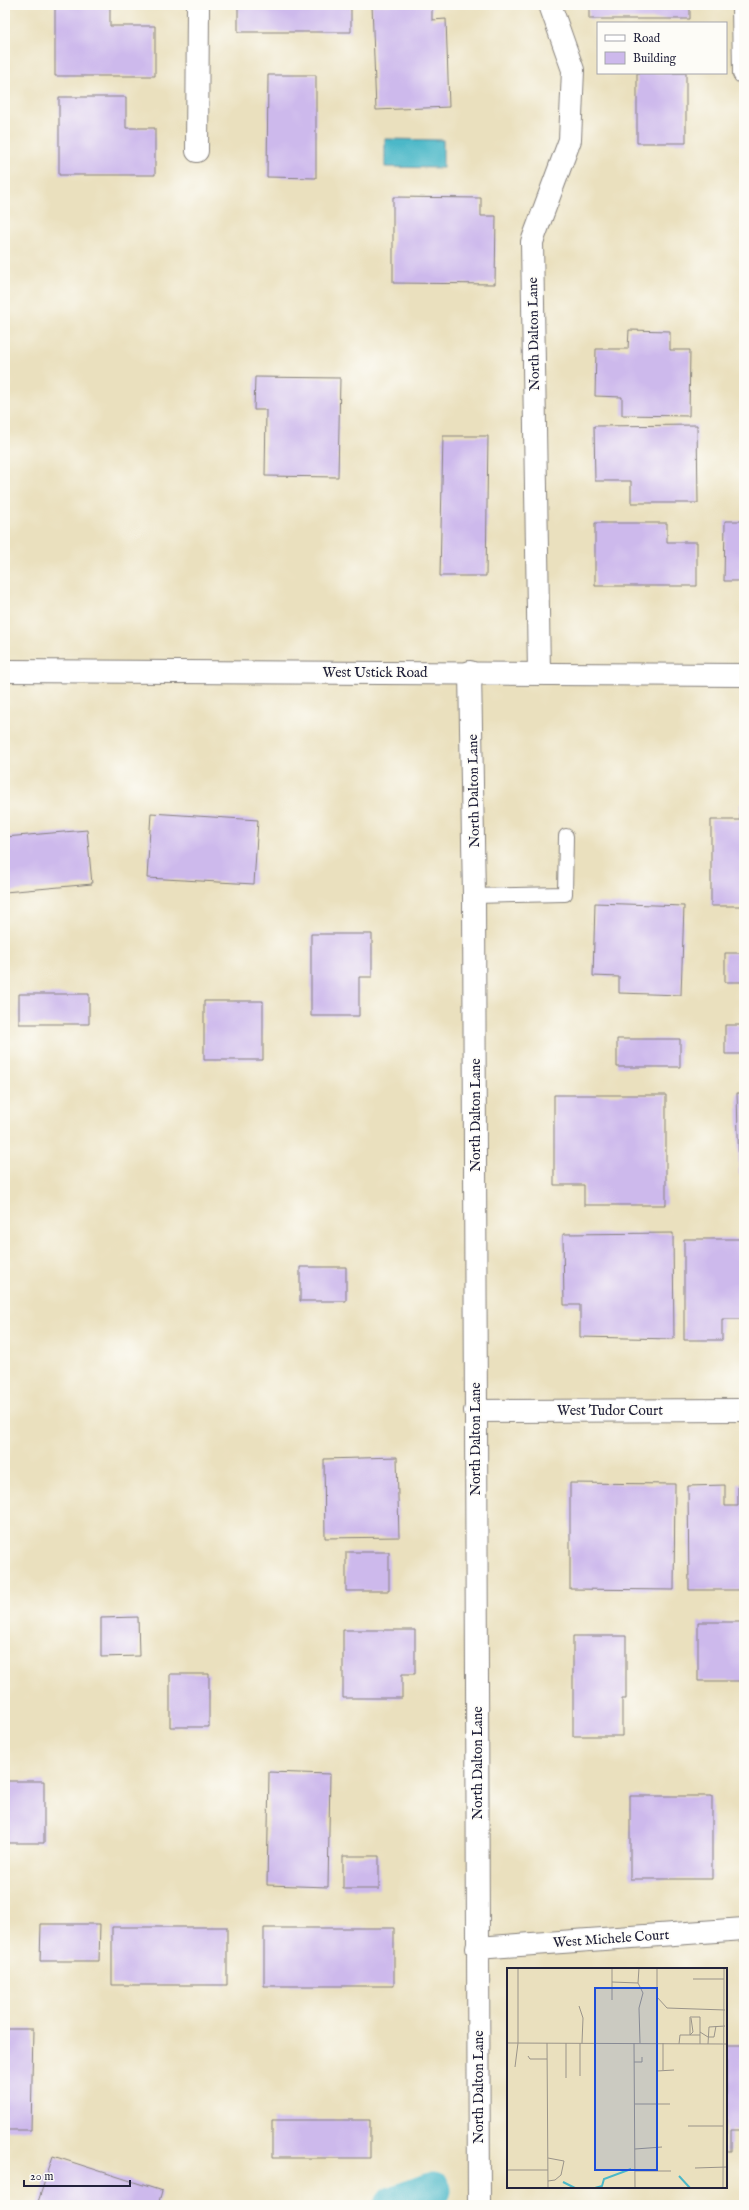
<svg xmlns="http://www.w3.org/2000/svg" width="749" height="2210" font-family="'IM FELL English',serif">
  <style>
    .water { fill: #4cb8c8; stroke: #376d82 }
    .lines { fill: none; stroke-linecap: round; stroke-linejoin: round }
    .canal { stroke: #4cb8c8; stroke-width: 37 }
    .building { fill: #cdb9ec }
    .service-casing { stroke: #86817c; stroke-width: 16 }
    .minor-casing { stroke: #86817c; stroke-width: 24 }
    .secondary-casing { stroke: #86817c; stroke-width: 24 }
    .service { stroke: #fff; stroke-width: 14 }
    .minor { stroke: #fff; stroke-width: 22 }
    .secondary { stroke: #fff; stroke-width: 22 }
    .labels { text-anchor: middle; stroke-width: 3.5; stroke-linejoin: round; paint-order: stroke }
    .street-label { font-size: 14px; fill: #22223b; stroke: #fdfcf7 }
    .inset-river { fill: none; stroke: #4cb8c8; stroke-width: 2 }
    .inset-road { fill: none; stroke: #9a948a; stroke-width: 1 }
    .view { fill: #1d4ed8; fill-opacity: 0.15; stroke: #1d4ed8; stroke-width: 2 }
    .inset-edge { fill: none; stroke: #22223b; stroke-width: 2 }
  </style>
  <rect width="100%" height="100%" fill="#fdfcf7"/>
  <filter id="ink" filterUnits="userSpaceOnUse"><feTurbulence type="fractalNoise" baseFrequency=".025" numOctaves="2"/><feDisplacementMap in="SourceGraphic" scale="8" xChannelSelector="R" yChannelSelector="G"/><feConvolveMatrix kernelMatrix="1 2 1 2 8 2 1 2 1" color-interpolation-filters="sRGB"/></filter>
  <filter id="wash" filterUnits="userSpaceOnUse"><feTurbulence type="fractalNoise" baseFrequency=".012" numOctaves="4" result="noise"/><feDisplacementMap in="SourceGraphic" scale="16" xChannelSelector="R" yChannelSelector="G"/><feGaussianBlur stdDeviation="0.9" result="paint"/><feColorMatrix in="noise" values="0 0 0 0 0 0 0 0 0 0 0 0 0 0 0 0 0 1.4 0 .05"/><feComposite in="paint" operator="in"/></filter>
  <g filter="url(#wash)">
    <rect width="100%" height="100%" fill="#eae0be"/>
    <path class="water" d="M385,139L443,140V168L385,167Z"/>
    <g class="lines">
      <path class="canal" d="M392,2205L433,2190"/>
    </g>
    <g id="blocks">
      <path class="building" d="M55,5H110V26H155V76H55Z
        M238,5H351V32H238Z
        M372,5H432V20L446,19L449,107L376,110Z
        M589,5H690V19H589Z
        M637,73H686V143H637Z
        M268,75H316V178L267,177Z
        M59,97H126V128H155V175H59Z
        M5,160H7V334H5Z
        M393,197L481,198V216H496L495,284L393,283Z
        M629,330L670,331V350H690L689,416L622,415V397L595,396L596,349H628Z
        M255,377L340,378L338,477L265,476L266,410H254Z
        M697,425L698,503H631V481H595L594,426Z
        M443,436H488L486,576H440Z
        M725,521H744V581H724Z
        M595,523H667V542H697V586H595Z
        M740,804H744V906H711V820H740Z
        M151,813L258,820L254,884L147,878Z
        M87,830L92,884L5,892V837Z
        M595,903L684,906L681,995L619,993V977L593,976Z
        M311,934H372V977H359V1016H311Z
        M725,953H744V982H725Z
        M19,994H89V1024H19Z
        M204,1001H263V1060H204Z
        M725,1025H744V1054H725Z
        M617,1039H680V1067H617Z
        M737,1093H744V1174H739Z
        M554,1095H666V1205H584V1185H554Z
        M673,1233L674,1339L580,1337V1305H564L563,1234Z
        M684,1239H744V1319H722V1340H684Z
        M300,1267H346V1301H300Z
        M397,1457L399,1537L325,1538L324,1459Z
        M570,1483L675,1484L674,1590L570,1589Z
        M738,1484H744V1590H689L688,1486L725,1485V1506H738Z
        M346,1552H389V1591H346Z
        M138,1617L139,1656L101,1657V1618Z
        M698,1622H743V1681H698Z
        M343,1630H415V1674H402V1698H343Z
        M573,1636H626V1699H622V1736H573Z
        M170,1674H209V1727H170Z
        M269,1772L330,1774L328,1887L267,1885Z
        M5,1781H44V1843H5Z
        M630,1796H712V1879H630Z
        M343,1856H379V1889H343Z
        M41,1924H100L99,1961H40Z
        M112,1927H227V1985H112Z
        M264,1928H394V1986H264Z
        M5,2029H33L31,2130H5Z
        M726,2045H744V2130H731V2151H726Z
        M272,2120H370V2158H272Z
        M53,2156L162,2191L158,2205H37Z"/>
    </g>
  </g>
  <g filter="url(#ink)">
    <use href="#blocks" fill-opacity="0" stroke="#86817c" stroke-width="1"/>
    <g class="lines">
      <g class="service-casing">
        <path id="service" d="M474,896L565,894L566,836"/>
      </g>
      <g class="minor-casing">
        <path id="minor" d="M743,5L744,73
          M197,151L198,5
          M470,672L474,896L479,2205
          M539,673L532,242L570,140L573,70L550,5
          M475,1411L744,1410
          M477,1948L744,1929"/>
      </g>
      <g class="secondary-casing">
        <path id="secondary" d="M5,671L744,675"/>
      </g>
      <use href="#service" class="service"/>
      <use href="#minor" class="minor"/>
      <use href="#secondary" class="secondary"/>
    </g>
  </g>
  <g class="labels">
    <g class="street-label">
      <text transform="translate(533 334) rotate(-91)" y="5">North Dalton Lane</text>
      <text x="375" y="677">West Ustick Road</text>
      <text transform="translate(473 791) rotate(-91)" y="5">North Dalton Lane</text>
      <text transform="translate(475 1115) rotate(-90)" y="5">North Dalton Lane</text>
      <text x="610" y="1415">West Tudor Court</text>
      <text transform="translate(475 1439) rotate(-90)" y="5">North Dalton Lane</text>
      <text transform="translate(477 1763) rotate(-90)" y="5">North Dalton Lane</text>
      <text transform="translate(611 1938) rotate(-4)" y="5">West Michele Court</text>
      <text transform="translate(478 2087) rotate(-90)" y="5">North Dalton Lane</text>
    </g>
  </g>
  <g transform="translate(507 1968)">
    <rect width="220" height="220" fill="#eae0be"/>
    <path class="inset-river" d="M172,208L183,220M56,214L68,220M88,220L95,218L97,211L124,201"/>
    <path class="inset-road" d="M132,0L131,15L136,25L132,40L133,75M150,0V29L160,40L218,42M186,11H217M105,14L131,15M105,32V0M72,38L76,50L75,75M193,64L201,69H207L209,58M183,67V49H193V76M183,67L186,64L184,50M0,75L220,76M40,75L41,220M73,75V108M127,75L128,220M156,75V102M172,76L173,67H193M201,76L202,59L218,58M21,88L23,91H40M127,94H135V89M8,99L11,75V0M150,103L167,102M59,110V75M128,136H163M181,158H216M128,181L155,179M41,190L57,193L54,207L48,212L41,213M188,200L220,199M0,202H41M128,203H164M216,220L217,0"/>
    <path class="view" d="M88,20H150V202H88Z"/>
    <rect width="220" height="220" class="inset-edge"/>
  </g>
  <rect width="749" height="2210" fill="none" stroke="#fdfcf7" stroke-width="20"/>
  <rect x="597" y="22" width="130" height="52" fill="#fdfcf7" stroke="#a5a5ac"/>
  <rect x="605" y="35" width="20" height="6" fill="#ffffff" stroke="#a5a5ac"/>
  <text x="633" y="42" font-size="12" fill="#22223b">Road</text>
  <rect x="605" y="52" width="20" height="12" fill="#cdb9ec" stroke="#a5a5ac"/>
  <text x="633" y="62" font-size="12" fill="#22223b">Building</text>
  <path d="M24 2180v6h106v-6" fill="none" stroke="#22223b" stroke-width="2"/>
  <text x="30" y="2180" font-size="12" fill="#22223b" stroke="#fdfcf7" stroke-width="3" paint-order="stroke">20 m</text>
</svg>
